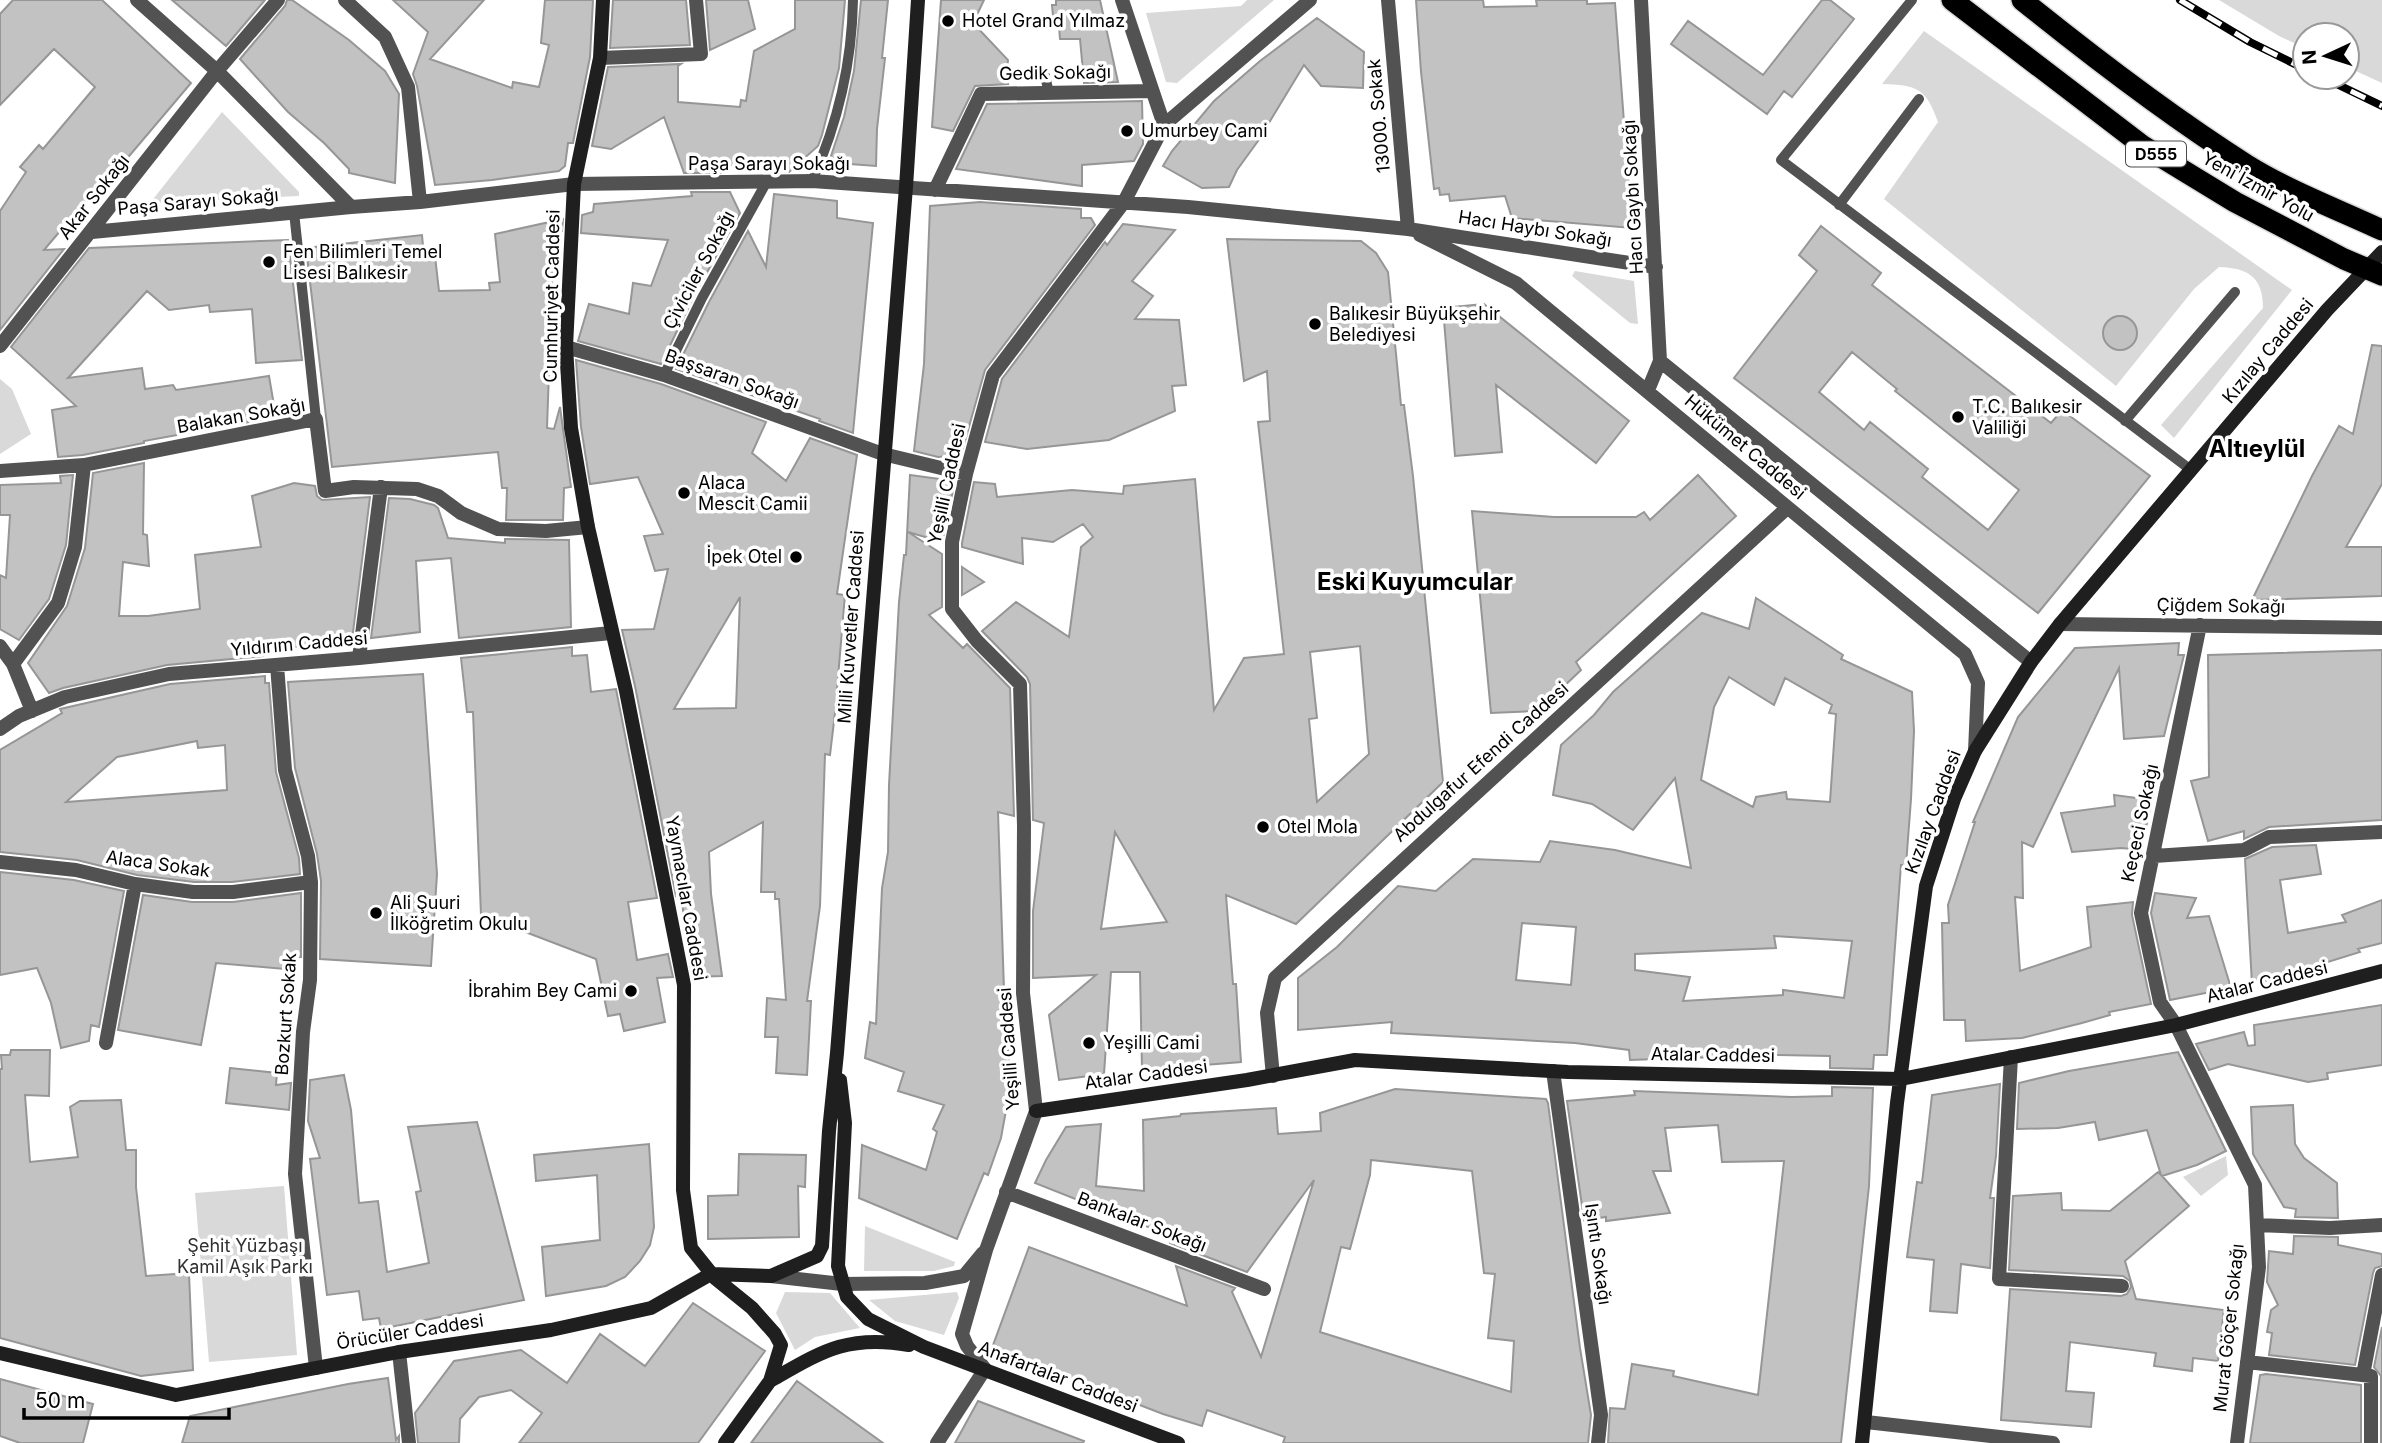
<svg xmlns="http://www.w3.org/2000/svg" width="2382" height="1443" font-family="Inter,sans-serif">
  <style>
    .green { fill: #d9d9d9 }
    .building { fill: #c2c2c2; stroke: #969696; stroke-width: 2; fill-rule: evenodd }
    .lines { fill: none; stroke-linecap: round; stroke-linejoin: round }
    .highway-casing { stroke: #dbdbdb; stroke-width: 24 }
    .lane { stroke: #525252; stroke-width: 10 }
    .street { stroke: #525252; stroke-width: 14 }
    .secondary { stroke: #1f1f1f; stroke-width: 14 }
    .highway { stroke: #000; stroke-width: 21 }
    .rail-casing { stroke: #000; stroke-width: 8 }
    .rail { stroke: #fff; stroke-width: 5; stroke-dasharray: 16; stroke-linecap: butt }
    .poi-dot { fill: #000; stroke: #fff; stroke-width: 2.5 }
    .labels { text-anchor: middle; stroke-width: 7; stroke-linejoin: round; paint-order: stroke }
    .shield { fill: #fff; stroke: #4c4c4c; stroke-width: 2 }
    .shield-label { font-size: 16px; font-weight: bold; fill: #000 }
    .poi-label { font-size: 18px; fill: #000; stroke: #fff; text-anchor: start }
    .street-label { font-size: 18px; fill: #000; stroke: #fff }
    .park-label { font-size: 18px; fill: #303030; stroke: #fff }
    .district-label { font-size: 24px; font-weight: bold; fill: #000; stroke: #fff }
  </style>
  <rect width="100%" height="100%" fill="#fff"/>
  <path class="green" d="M1247,0H1274L1177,83L1166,82L1146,13L1241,6Z
    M2219,0H2382V83L2347,67V35H2305V48L2279,36Z
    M1924,31L2292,290L2174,438L2161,425L2263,308C2263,276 2247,268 2219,267L2194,289L2116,386L1884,199L1938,122C1926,88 1917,85 1882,84Z
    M222,112L299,192V196L150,203Z
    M1575,271L1634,281L1638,324L1630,323L1572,276Z
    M0,379L12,389L31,434L0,454Z
    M2226,1156L2228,1175L2201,1196L2183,1177Z
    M284,1186L297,1355L209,1362L195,1193Z
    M865,1226L955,1262L954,1266L934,1271H864Z
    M785,1292L830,1293L860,1328L815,1337L795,1350L776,1313Z
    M957,1292L959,1298L944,1335L895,1321L869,1300Z"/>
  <path class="building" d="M13,0H102L191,83L97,194L94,191L44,250L64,249L0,330V211L26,172L20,167L39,145L43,149L95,87L54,49L0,105V14Z
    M172,0H265L226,46Z
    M287,0H292L349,40L385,71L399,94L395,183L349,173V169L324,143L288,112L240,59L285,6Z
    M393,0H484L430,59L512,88L513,82L539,87L549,45L541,43L545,0H593L590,57L573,143H568L565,166L559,171L492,180L435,185L417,86L413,74L428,32Z
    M613,0H686L690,45L610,48Z
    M706,0H748L755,29L710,50Z
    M795,0H845L839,68L822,135L818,146L789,172H776L777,164H753L718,166L721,173H684L664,117L611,149L592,146L608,67L681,64L678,66V102L740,107L741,100L746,101L754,51L795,29Z
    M861,0H888L882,58H885L877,129L876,166L836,163L831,156L844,117L854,71Z
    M941,0H984L973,23L1008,60L1006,77L1008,84L975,86L953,131L932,127Z
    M1056,0H1100L1118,82L1084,83L1080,39H1060L1059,27H1054L1052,5H1056Z
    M1416,0H1483L1484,7L1537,6L1536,0H1587V4L1615,3L1632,228L1512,218L1505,196L1450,201L1449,194L1440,195L1439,188L1434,189L1421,72Z
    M1822,0H1830L1854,19L1792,97L1784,91L1767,114L1671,44L1688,21L1763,75Z
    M1317,18L1364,52L1363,88L1321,86L1304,65L1258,141L1237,170L1229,187L1202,188L1163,166L1172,151L1214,101L1260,61Z
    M1142,101L1143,144L1134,161L1082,165V186L956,169L987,104Z
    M691,192H730L740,213L695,294L661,364L578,341L589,304L629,314L633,283L651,286L668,240L581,233L582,215L593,212L594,204L692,196Z
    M774,194L837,201V218L873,223L853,433L819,421L820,419L676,369L709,302L748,231L766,267Z
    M980,202L1081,209V218H1091L1095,225L985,370L961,455L938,457L914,451L924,364L930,206Z
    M563,219L562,231L554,230L547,428L554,429L560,407L571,487L564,488L563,520H506L507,488H502L498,452L332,467L306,248L422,235L424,257L435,256L439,291L490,290L489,283L500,282L495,234Z
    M1123,224L1175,230L1132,281L1153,296L1135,319L1179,320L1186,385L1172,386L1175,411L1109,440L1027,449L985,442L1002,379L1105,242L1107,245Z
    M1821,226L1881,273L1872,285L2051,423L2062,410L2150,476L2038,613L1734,378L1817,271L1799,255ZM1852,352L1897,389L1895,391L2019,490L1988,530L1922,477L1928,469L1870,422L1864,430L1819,392Z
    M1227,239L1361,241L1376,253L1388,272L1401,405H1404L1413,476L1443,782L1296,924L1226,895L1233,984H1236L1241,1062L1142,1070L1140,972H1111L1104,1074L1059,1080L1049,1015L1096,975L1033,978V911L1044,823L1033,820L1030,684L1027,677L982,631L1016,602L1069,637L1081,547L1093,537L1083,524L1053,542L1022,538L1023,564L962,547V543L974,482L995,484L997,497L1072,490L1123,494L1124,486L1195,479L1214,710L1244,658L1284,654L1258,422L1270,421L1267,371L1244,381ZM1360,646L1369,754L1317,802L1309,719L1317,718L1310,652ZM1115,832L1167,922L1101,929Z
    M288,240L302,360L256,363L252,309L210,312L209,305L169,310L147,291L68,378L142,368L145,389L173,385L176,390L269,376L276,417L144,441V443L83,455L58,457L52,410L76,406L11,347L89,248Z
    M1484,304L1629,421L1596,463L1496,385L1502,452L1455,456L1443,308Z
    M2103 333a17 17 0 1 1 34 0a17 17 0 1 1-34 0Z
    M2372,345L2382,346V484L2346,547H2382V596L2252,600L2312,476L2339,426L2353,434Z
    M576,360L661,384L766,422L752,453L786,481L810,438L857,455L837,594L845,595L835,713L830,755L825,754L820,906L807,1001H811L807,1075L776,1073L778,1037H765L767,998L786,1000L779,899H775V892H761L763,822L709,852L711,894L722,976L692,977L681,895L676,896L635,686L622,630L654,629L668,569L655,571L644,536L663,534L638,477L590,484L581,427ZM740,597L736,708L674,709Z
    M144,463L143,534L147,535L149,566L123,562L119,616H148L200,609L195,555L261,547L252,496L294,483L315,486L317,496L322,500L370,497L352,640L262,651L263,656L167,665L63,688L49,693L28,663L67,606L85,548L93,473Z
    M73,475L66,545L49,599L19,640L0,629V575L6,578L10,515H0V485L61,483L60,476Z
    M910,475L955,481L942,542L908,532L942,554V607L929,615L963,648L967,644L1010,688L1014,816L998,812L1006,1049H1008L1011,1083L1001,1138L988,1175L984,1173L957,1239L859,1198L862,1145L926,1170L937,1132L933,1129L944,1105L898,1091L904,1072L865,1058L870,1022L876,1024L882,888L888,852L889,785L899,602L904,555H906Z
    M1698,475L1736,516L1576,662L1581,670L1538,711L1491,713L1472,511L1554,517H1636L1644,512L1650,520Z
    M389,498L410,499L434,505L438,508L448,538L505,543V539L569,540L571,627L459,638L451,558L416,561L420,632L371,638Z
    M962,567L984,582L962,595Z
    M1756,598L1843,655L1841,659L1912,692L1914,731L1911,799L1906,865H1901L1887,1055H1874L1873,1069L1830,1068V1056L1778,1055L1630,1060L1629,1050L1575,1043L1391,1033L1392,1022L1298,1030V978L1337,947L1398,886L1436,891L1473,859L1540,862L1550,841L1615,850L1691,868L1675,778L1633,830L1592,804L1553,795L1561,745L1594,715L1613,692L1702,613L1749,629ZM1729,677L1774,705L1785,678L1832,705L1829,713L1836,714L1830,802L1787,799L1786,792L1756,797L1753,807L1701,780L1714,707ZM1522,923L1576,927L1571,985L1516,980ZM1774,936L1852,941L1844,998L1783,990V995L1683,1001L1690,977L1635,970V954L1776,948Z
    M2179,643L2178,655H2184L2164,736L2124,739L2119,668L2033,847L2022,842L2023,898L2015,897L2020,971L2091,947L2087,907L2133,902L2132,915L2151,1004L2109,1012L2110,1015L2082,1023L2022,1038L1966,1041L1965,1020H1944L1942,923H1949L1948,905L1975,822H1973L2018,717L2075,648Z
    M572,647V656L587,655L591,692L616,689L657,898L628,902L637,960L668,954L673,977L657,978L665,1022L624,1031L620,1014L608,1016L596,959L481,915L473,712H467L461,658Z
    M2382,650V820L2269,827L2244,839V831L2208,841L2191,781L2209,777L2208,655Z
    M423,674L437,874L431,966L320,959L321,881L317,854L295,768L288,682Z
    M265,676V683H269L276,772L299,858L300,874L232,882H194L137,875L77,860L0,852V750L62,713L60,709L170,684ZM197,741L198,748L225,745L227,790L66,802L117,757Z
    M2114,795L2152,800L2141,850L2121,848L2072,852L2061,813L2115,806Z
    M2316,845L2321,874L2280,880L2288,933L2346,922L2342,915L2382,900V943L2358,949L2360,952L2273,979L2252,984L2245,859L2272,847Z
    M0,872L74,880L124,891L99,1027L91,1025L89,1041L61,1048L51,1003L37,968L0,975Z
    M301,893V957H298L296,970L216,963L201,1045L118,1030L143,895L192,902H233Z
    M2155,893L2196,898L2187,918L2209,916L2231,988L2170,1000L2151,913Z
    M2382,1005V1065L2327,1073L2328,1079L2308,1082L2228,1064L2209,1070L2196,1044L2244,1032L2248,1046L2255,1045L2254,1025Z
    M11,1050H50L49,1096L25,1095L30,1162L78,1157L70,1107L80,1101L121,1100L126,1150H136V1187L146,1276L189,1273L193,1370L141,1376L0,1338V1069H2L1,1055H10Z
    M2178,1052L2226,1151L2197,1165L2162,1176L2189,1206L2125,1261L2136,1299L2224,1310L2218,1361L2193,1358L2192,1371L2154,1366L2156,1353L2070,1342L2066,1391L2094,1393L2091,1427L2001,1420L2010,1289L2121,1296L2127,1294L2131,1287L2130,1281L2123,1276L2009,1270L2013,1196L2061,1193L2062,1210L2110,1211L2158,1172L2161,1175L2147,1130L2099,1140L2095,1122L2058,1128L2017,1129L2019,1083L2069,1071Z
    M230,1068L277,1073L276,1085L291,1083L289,1110L226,1103Z
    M344,1075L351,1110L359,1203L378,1201L387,1272L429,1263L416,1192L421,1191L408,1127L477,1122L524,1300L381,1329L379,1318L363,1320L359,1291L327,1295L310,1159L320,1158L308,1121L310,1080Z
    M2000,1084L1996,1156L1990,1198H1994L1990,1268L1961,1264L1957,1313L1930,1311L1934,1260L1907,1257L1917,1182L1922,1183L1932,1095Z
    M1832,1087L1873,1088L1869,1186L1841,1443H1608L1610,1408L1625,1409L1632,1364L1674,1371L1673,1376L1758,1395L1784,1161L1722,1162L1718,1125L1665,1128L1671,1171H1653L1670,1213L1606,1221V1217L1584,1220L1567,1101L1635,1095L1634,1091L1792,1097L1832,1096Z
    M1395,1089L1546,1099L1548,1103L1580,1348L1591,1415L1588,1443H1283L1285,1437L1207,1410L1202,1426L1163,1414L992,1348L1029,1247L1187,1306L1176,1266L1235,1288L1232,1292L1261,1357L1314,1180L1247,1272L1170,1243L1168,1234L1137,1223L1139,1220L1093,1203V1206L1035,1183L1046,1160L1066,1127L1101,1124L1096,1186L1144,1191L1143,1120L1180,1116L1181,1114L1276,1108L1278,1134L1321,1131L1320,1113ZM1371,1160L1472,1171L1484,1273L1495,1274L1488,1338L1514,1341L1511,1392L1320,1332L1341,1247L1350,1249L1370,1175Z
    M2293,1105L2295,1144L2304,1158L2337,1183L2338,1218L2295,1217L2296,1209L2284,1207L2253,1154L2251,1107Z
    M649,1144L654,1227L650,1245L640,1261L625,1277L606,1286L546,1296L542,1247L600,1240L597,1175L536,1181L534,1155Z
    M739,1154L806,1155L805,1187L798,1186L799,1237L708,1239V1196L738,1195Z
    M2294,1236L2338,1237V1245L2382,1254V1266L2375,1268L2373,1273L2355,1365L2269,1355L2272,1333L2267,1332L2271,1310L2278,1305L2267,1282L2269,1251L2293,1254Z
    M693,1303L765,1351L698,1443H519L542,1413L511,1390L479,1397L460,1419L459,1443H418L415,1413L454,1361L521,1350L567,1383L600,1334L645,1366Z
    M2382,1327V1443H2381V1376L2374,1367Z
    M2266,1374L2361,1385V1443H2250L2260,1375Z
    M388,1378L396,1440L399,1436V1443H182L190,1416L348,1384Z
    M0,1379L93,1404L83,1443H20L0,1436Z
    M797,1381L883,1443H751Z
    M978,1401L1084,1441L1083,1443H955Z"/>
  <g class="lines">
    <g class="highway-casing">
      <path id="highway" d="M1952,0L2143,146L2235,202L2344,259L2382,275
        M2022,0C2094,58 2168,115 2247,165C2289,191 2337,209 2382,230"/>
    </g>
    <path class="lane" d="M1912,0L1781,160L2191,470
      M1045,76L1049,93
      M812,181C838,123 852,63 853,0
      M1839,205L1919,99
      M294,212L316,419
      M664,375L702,298L766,183
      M2125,421L2235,292"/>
    <path class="street" d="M137,0L217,71L351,207L420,202L574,184L812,181L1188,207L1408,229L1656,267
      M345,0L385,37L408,87L420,202
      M1122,0L1164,125
      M1388,0L1408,229
      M1641,0L1660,361L1648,390
      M600,58L701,54L696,0
      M935,190L981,94L1152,91
      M92,232L351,207
      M1420,235L1516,283L1965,654L1978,683L1975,751
      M0,346L217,71L278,0
      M566,347L664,375L883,454L966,474
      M1660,361L2031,662
      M0,471L84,465L316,419L325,491L354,487L417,489L438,496L461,513L498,529L546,531L588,527
      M2060,624L2382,628
      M2200,625L2141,913L2160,1002L2176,1025L2255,1185L2259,1267L2237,1443
      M0,646L13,664L32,711
      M359,658L381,487
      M13,664L58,603L75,547L84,465
      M277,665L285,770L308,856L311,882L310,980L303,1032L295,1174L316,1368
      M0,729L19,716L65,697L169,674L359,658L611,633
      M2154,856L2244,850L2269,837L2382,832
      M0,862L76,870L135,884L193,892H233L311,882
      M106,1043L135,884
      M2011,1057L1999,1279L2122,1286
      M1553,1071L1601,1415L1598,1443
      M1273,1076L1267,1013L1275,978L1787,508
      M1006,1192L1264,1289
      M2257,1225L2330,1228L2382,1225
      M771,1276L842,1284L925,1283L964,1276L983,1253
      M399,1352L409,1443
      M2247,1362L2371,1376V1443
      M2363,1375L2382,1275
      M1866,1422L2053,1443
      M937,1443L985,1369L967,1346L962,1334L986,1250L1036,1111L1023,993L1024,825L1020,684L977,641L952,609V542L966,474L993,375L1124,202L1164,125L1310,0"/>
    <path class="secondary" d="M603,0L600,58L574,184L566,347L571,428L588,527L626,691L684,985L683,1190L691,1248L715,1278L752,1308L775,1334L781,1345L770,1381L725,1443
      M840,1080L845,1123L838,1266L847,1297L868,1319L924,1347L1178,1443
      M1036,1111L1247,1080L1355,1060L1568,1072L1901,1079L2176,1025L2382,971
      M0,1353L176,1395L399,1352L551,1330L651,1308L711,1274L771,1276L817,1256L822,1246L829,1131L837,1053L906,187L918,0
      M770,1381C821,1352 847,1334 909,1345
      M1862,1443L1897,1103L1926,886L1954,799L1975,751L2031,662L2060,624L2327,310L2382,252"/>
    <use href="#highway" class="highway"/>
    <g class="rail-casing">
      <path id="rail" d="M2180,0L2250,42L2305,69
        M2322,77L2382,106"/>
    </g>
    <use href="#rail" class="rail"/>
  </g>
  <g class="poi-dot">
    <circle cx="948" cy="21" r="7"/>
    <circle cx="1127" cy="131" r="7"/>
    <circle cx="269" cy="262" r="7"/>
    <circle cx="1315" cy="324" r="7"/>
    <circle cx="1958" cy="417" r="7"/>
    <circle cx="684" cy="493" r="7"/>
    <circle cx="796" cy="557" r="7"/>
    <circle cx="1263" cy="827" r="7"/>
    <circle cx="376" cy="913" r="7"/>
    <circle cx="631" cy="991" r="7"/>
    <circle cx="1089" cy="1043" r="7"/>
  </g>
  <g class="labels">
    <rect class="shield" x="2126" y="141.5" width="60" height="25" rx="5"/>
    <g class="shield-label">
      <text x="2156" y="160">D555</text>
    </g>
    <g class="poi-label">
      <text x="962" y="27">Hotel Grand Yılmaz</text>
      <text x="1141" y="137">Umurbey Cami</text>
      <text x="283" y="258">Fen Bilimleri Temel<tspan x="283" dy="21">Lisesi Balıkesir</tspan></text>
      <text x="1329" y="320">Balıkesir Büyükşehir<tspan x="1329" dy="21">Belediyesi</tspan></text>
      <text x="1972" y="413">T.C. Balıkesir<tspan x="1972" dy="21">Valiliği</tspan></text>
      <text x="698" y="489">Alaca<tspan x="698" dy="21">Mescit Camii</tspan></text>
      <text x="782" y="563" text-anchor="end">İpek Otel</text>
      <text x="1277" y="833">Otel Mola</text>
      <text x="390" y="909">Ali Şuuri<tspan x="390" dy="21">İlköğretim Okulu</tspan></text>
      <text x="617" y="997" text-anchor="end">İbrahim Bey Cami</text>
      <text x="1103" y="1049">Yeşilli Cami</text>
    </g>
    <g class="street-label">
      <text transform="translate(1055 73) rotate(-1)" y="6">Gedik Sokağı</text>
      <text transform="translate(1379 116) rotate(-95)" y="6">13000. Sokak</text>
      <text x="769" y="170">Paşa Sarayı Sokağı</text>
      <text transform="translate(2258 187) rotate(29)" y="6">Yeni İzmir Yolu</text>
      <text transform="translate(94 197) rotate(-52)" y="6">Akar Sokağı</text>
      <text transform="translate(1633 197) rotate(-93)" y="6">Hacı Gaybı Sokağı</text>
      <text transform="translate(198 202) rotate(-5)" y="6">Paşa Sarayı Sokağı</text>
      <text transform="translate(1535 229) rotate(9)" y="6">Hacı Haybı Sokağı</text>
      <text transform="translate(699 270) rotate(-62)" y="6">Çiviciler Sokağı</text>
      <text transform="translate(552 296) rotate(-89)" y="6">Cumhuriyet Caddesi</text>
      <text transform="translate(2268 351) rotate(-50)" y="6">Kızılay Caddesi</text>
      <text transform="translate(732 379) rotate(20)" y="6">Başsaran Sokağı</text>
      <text transform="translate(241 416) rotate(-10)" y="6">Balakan Sokağı</text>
      <text transform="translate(1745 447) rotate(40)" y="6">Hükümet Caddesi</text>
      <text transform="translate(947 484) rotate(-78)" y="6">Yeşilli Caddesi</text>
      <text transform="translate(2221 606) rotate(1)" y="6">Çiğdem Sokağı</text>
      <text transform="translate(851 627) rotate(-86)" y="6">Milli Kuvvetler Caddesi</text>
      <text transform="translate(299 644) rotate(-5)" y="6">Yıldırım Caddesi</text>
      <text transform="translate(1481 762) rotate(-42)" y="6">Abdulgafur Efendi Caddesi</text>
      <text transform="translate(1933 812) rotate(-70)" y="6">Kızılay Caddesi</text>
      <text transform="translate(2140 823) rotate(-78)" y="6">Keçeci Sokağı</text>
      <text transform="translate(158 864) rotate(8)" y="6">Alaca Sokak</text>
      <text transform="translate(686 898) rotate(80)" y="6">Yaymacılar Caddesi</text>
      <text transform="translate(2267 982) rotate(-14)" y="6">Atalar Caddesi</text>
      <text transform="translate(286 1014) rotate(-86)" y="6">Bozkurt Sokak</text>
      <text transform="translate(1009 1049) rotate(-94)" y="6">Yeşilli Caddesi</text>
      <text transform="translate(1713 1055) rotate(1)" y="6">Atalar Caddesi</text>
      <text transform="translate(1146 1075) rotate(-8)" y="6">Atalar Caddesi</text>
      <text transform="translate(1142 1222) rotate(21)" y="6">Bankalar Sokağı</text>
      <text transform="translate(1598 1254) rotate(82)" y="6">Işıntı Sokağı</text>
      <text transform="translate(2229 1328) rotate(-84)" y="6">Murat Göçer Sokağı</text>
      <text transform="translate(410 1332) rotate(-9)" y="6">Örücüler Caddesi</text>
      <text transform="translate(1058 1377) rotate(21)" y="6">Anafartalar Caddesi</text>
    </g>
    <g class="park-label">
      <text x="245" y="1252">Şehit Yüzbaşı<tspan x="245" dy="21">Kamil Aşık Parkı</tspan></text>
    </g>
    <g class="district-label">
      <text x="2257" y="457">Altıeylül</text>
      <text x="1415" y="590">Eski Kuyumcular</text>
    </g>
  </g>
  <g transform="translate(2326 56) rotate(266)"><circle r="33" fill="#ffffff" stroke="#999999" stroke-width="2"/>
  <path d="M0-5L12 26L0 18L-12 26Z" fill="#000000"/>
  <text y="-10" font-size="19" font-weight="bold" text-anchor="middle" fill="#000000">N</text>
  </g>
  <path d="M24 1408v10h205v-10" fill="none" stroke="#000000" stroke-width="3.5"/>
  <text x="35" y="1408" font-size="21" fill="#000000" stroke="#ffffff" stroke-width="5" paint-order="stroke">50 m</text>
</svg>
